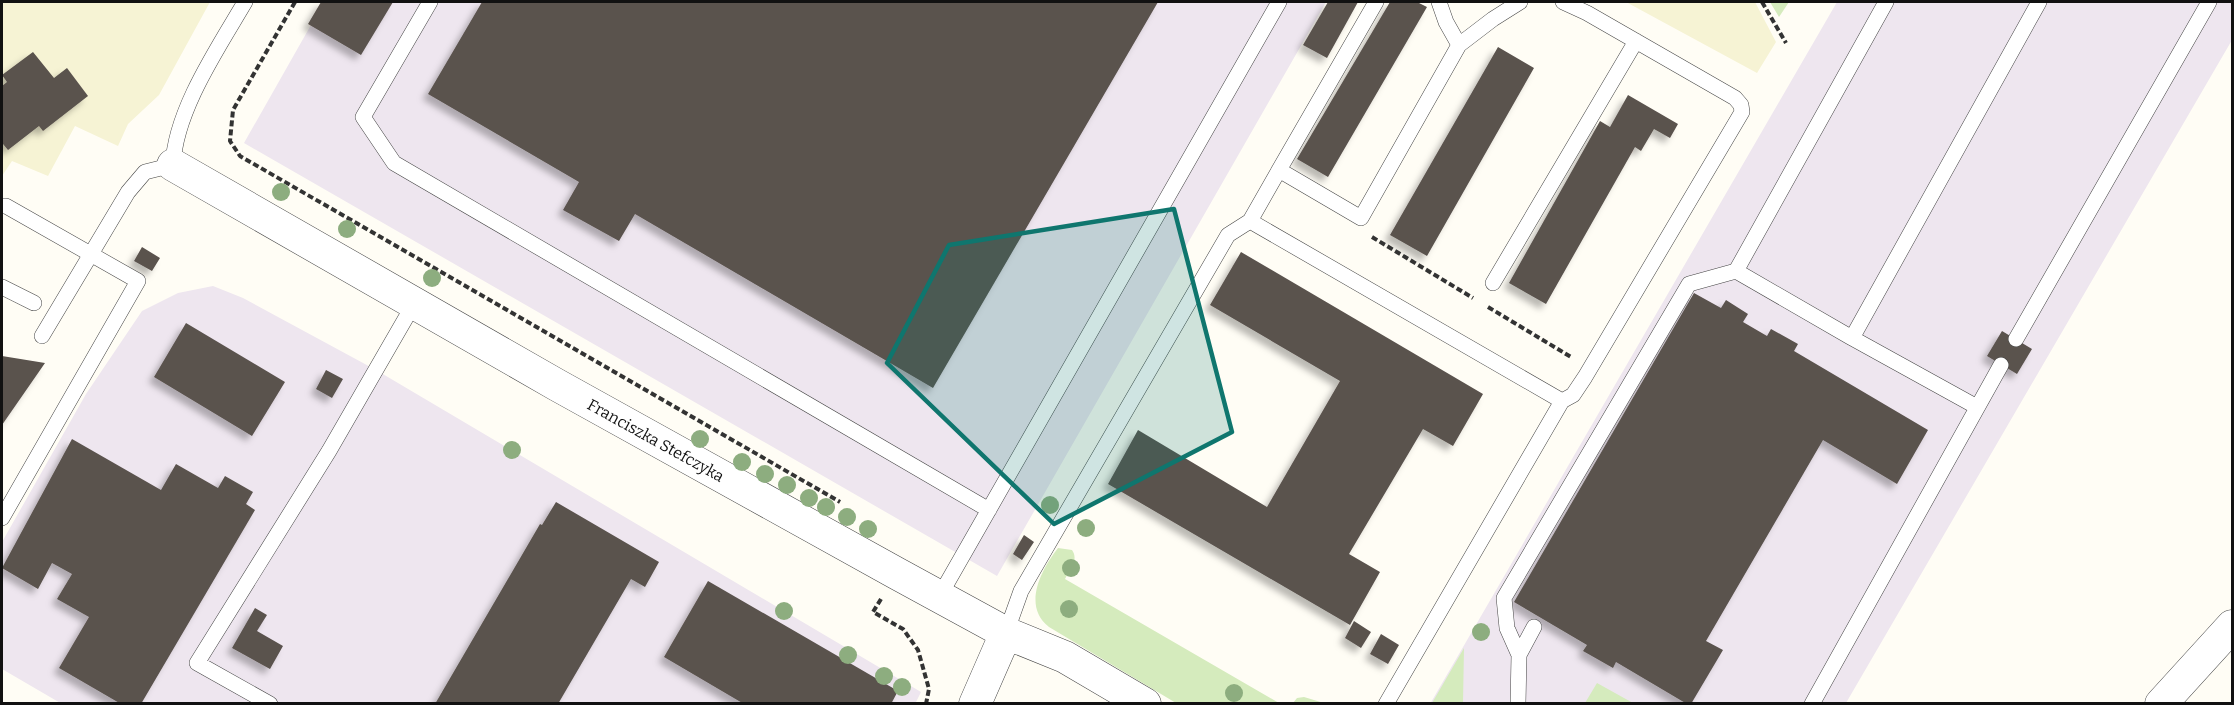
<svg xmlns="http://www.w3.org/2000/svg" width="2234" height="705" font-family="Bitter,serif">
  <style>
    .industrial { fill: #eee6ef }
    .farmland { fill: #f6f3d4 }
    .green { fill: #d5ebbd }
    .building { fill: #5a524d; filter: url(#shadow) }
    .lines { fill: none; stroke-linecap: round; stroke-linejoin: round }
    .service-casing { stroke: #444; stroke-width: 16 }
    .minor-casing { stroke: #444; stroke-width: 33 }
    .path { stroke: #333; stroke-width: 4; stroke-dasharray: 6 3; stroke-linecap: butt }
    .service { stroke: #fff; stroke-width: 15 }
    .minor { stroke: #fff; stroke-width: 32 }
    .tree { fill: #8dad7f }
    .marked { fill: #0f766e; fill-opacity: 0.2; stroke: #0f766e; stroke-width: 4.5; stroke-linejoin: round }
    .labels { text-anchor: middle; stroke-width: 6; stroke-linejoin: round; paint-order: stroke }
    .street-label { font-size: 16px; fill: #111; stroke: #fff }
  </style>
  <defs>
    <filter id="shadow"><feDropShadow dx="-5.5" dy="5.5" stdDeviation="3" flood-color="#0004"/></filter>
  </defs>
  <rect width="100%" height="100%" fill="#fffdf5"/>
  <path class="industrial" d="M324,2H1326L997,576L244,143Z
    M1837,2H2232V40L1846,703L1430,704Z
    M213,286L243,298L376,370L921,692L915,704H62L2,669V542L86,394L142,311L178,293Z"/>
  <path class="farmland" d="M2,2H210L159,95L128,124L118,146L75,126L48,176L12,161L2,176Z
    M1626,2H1755L1776,42L1757,73Z"/>
  <path class="green" d="M1770,2H1789L1779,17Z
    M1058,548L1072,550C1079,560 1070,569 1065,579L1279,703H1176L1049,627C1022,606 1041,570 1058,548Z
    M1464,648L1463,703H1432Z
    M1597,683L1633,703H1585Z
    M1304,697L1324,703H1293L1297,698Z"/>
  <path class="building" d="M321,2H393L361,55L308,24Z
    M482,2H1158L933,388L635,214L619,241L563,210L579,182L428,94Z
    M1328,2H1358L1327,58L1303,45Z
    M1390,2H1417L1427,7L1328,177L1297,159Z
    M1498,47L1534,68L1427,256L1390,235Z
    M33,52L54,78L67,68L88,96L43,131L39,126L8,150L3,144L2,146V86L7,82L2,75Z
    M1628,95L1678,124L1670,138L1654,129L1641,151L1635,147L1546,304L1509,283L1600,121L1610,127Z
    M142,247L160,258L152,271L134,261Z
    M1241,252L1483,394L1453,446L1423,429L1349,554L1380,572L1350,625L1108,484L1138,430L1267,507L1340,381L1210,305Z
    M1694,293L1721,308L1726,300L1748,314L1743,322L1767,336L1771,329L1798,344L1794,351L1928,430L1897,484L1823,440L1706,641L1723,650L1691,704H1687L1616,662L1613,668L1583,651L1587,645L1514,602Z
    M186,323L285,382L252,436L154,377Z
    M2002,331L2032,349L2017,374L1987,356Z
    M2,356L45,363L2,425Z
    M326,370L343,379L332,398L316,389Z
    M72,439L161,490L176,464L218,488L225,476L253,492L246,504L255,510L141,704H121L59,668L89,617L57,599L72,574L52,563L38,589L2,568Z
    M556,502L659,562L645,587L631,579L558,704H435L540,524L542,525Z
    M1024,535L1034,542L1022,560L1013,554Z
    M708,581L898,691L891,704H744L664,657Z
    M255,608L267,615L257,631L283,646L270,669L232,648Z
    M1354,621L1371,632L1361,648L1345,638Z
    M1381,634L1399,645L1388,664L1370,654Z"/>
  <g class="lines">
    <g class="service-casing">
      <path id="service" d="M430,2L363,117L394,163L989,510
        M1439,2L1446,22L1459,45
        M1279,170L1376,2
        M2,206H6L138,281L2,518
        M1250,221L1562,401
        M1493,283L1636,41
        M2,287L34,303
        M42,336L128,192L145,172L173,165C175,111 218,48 245,2
        M1852,338L1736,271L1886,2
        M2016,339L2209,2
        M1977,407L1852,338L2039,2
        M939,597L1279,2
        M1006,633L1021,591L1228,235L1250,221L1279,170L1361,218L1459,45L1493,19L1520,2
        M1519,655L1507,628L1504,598L1689,284L1736,271
        M270,704L197,663L329,451L415,302
        M1386,704L1562,401L1573,395L1585,377L1742,112L1741,105L1735,98L1587,13L1563,2
        M1518,704L1519,655L1534,627
        M1812,704L2001,365"/>
    </g>
    <g class="minor-casing">
      <path id="minor" d="M173,165L557,385L896,573L1006,633L1065,657L1145,704
        M975,704L1006,633
        M2161,704L2232,626"/>
    </g>
    <path class="path" d="M295,2L233,110L230,141L240,156L840,502
      M1762,2L1786,43
      M1372,237L1473,298
      M1488,307L1571,357
      M881,599L873,612L903,629L918,650L929,689L926,704"/>
    <use href="#service" class="service"/>
    <use href="#minor" class="minor"/>
  </g>
  <g class="tree">
    <circle cx="281" cy="192" r="9"/>
    <circle cx="347" cy="229" r="9"/>
    <circle cx="432" cy="278" r="9"/>
    <circle cx="700" cy="439" r="9"/>
    <circle cx="512" cy="450" r="9"/>
    <circle cx="742" cy="462" r="9"/>
    <circle cx="765" cy="474" r="9"/>
    <circle cx="787" cy="485" r="9"/>
    <circle cx="809" cy="498" r="9"/>
    <circle cx="1050" cy="505" r="9"/>
    <circle cx="826" cy="507" r="9"/>
    <circle cx="847" cy="517" r="9"/>
    <circle cx="1086" cy="528" r="9"/>
    <circle cx="868" cy="529" r="9"/>
    <circle cx="1071" cy="568" r="9"/>
    <circle cx="1069" cy="609" r="9"/>
    <circle cx="784" cy="611" r="9"/>
    <circle cx="1481" cy="632" r="9"/>
    <circle cx="848" cy="655" r="9"/>
    <circle cx="884" cy="676" r="9"/>
    <circle cx="902" cy="687" r="9"/>
    <circle cx="1234" cy="693" r="9"/>
  </g>
  <path class="marked" d="M1174,209L1232,432L1054,524L887,363L949,245Z"/>
  <g class="labels">
    <g class="street-label">
      <text transform="translate(656 440) rotate(29)" y="6">Franciszka Stefczyka</text>
    </g>
  </g>
  <rect width="2234" height="705" fill="none" stroke="#111111" stroke-width="6"/>
</svg>
